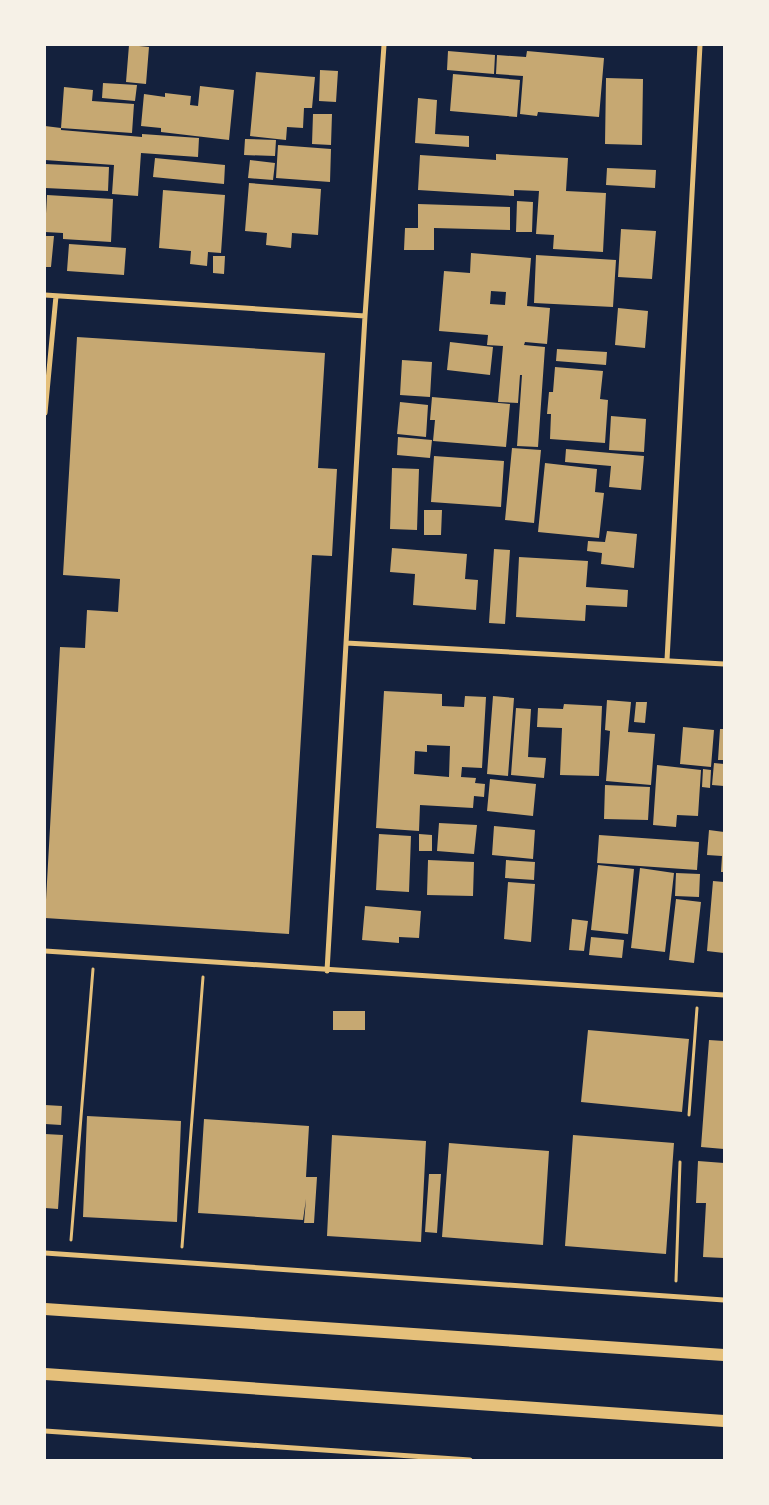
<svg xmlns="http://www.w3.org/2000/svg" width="769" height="1505" font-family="Mulish,sans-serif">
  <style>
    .building { fill: #c6a872; fill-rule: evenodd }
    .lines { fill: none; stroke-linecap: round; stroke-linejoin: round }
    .path { stroke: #e5c07b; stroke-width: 3 }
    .minor { stroke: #e5c07b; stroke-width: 5 }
    .primary { stroke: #e5c07b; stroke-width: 12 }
  </style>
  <rect width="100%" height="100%" fill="#14213d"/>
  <path class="building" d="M129,45L149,47L146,84L126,82Z
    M448,51L495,55L494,74L447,70Z
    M527,51L604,58L599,117L538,112L537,116L520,114L523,76L496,74L497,55L526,57Z
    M320,70L338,71L336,102L319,101Z
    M256,72L315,77L312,108H304L303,128L287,127L286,140L250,136Z
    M453,74L520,80L517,117L450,111Z
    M606,78L643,79L642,145L605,144Z
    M103,83L137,85L135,101L102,98Z
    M200,86L234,90L229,140L161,132V128L141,126L144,94L165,97V93L191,96L190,105L198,106Z
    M64,87L93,90L92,101L134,104L132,133L61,128Z
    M418,98L437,100L435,134L469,136V147L415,143Z
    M313,114H332L331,145L312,144Z
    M45,126L61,128V130L142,137V134L199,138L198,157L141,153L138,196L112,194L114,165L45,160Z
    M245,139L276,140L275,156L244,155Z
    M278,145L331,149L330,182L276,178Z
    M496,154L568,158L566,191L606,193L603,252L553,249L554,235L536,234L539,191L514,190V196L418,190L420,155L496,160Z
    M155,158L225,165L224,184L153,177Z
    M250,160L275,163L273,180L248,178Z
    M45,164L109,167L108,191L45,188Z
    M607,168L656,170L655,188L606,185Z
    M249,183L321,189L318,235L292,233L291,248L266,245L267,233L245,231Z
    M163,190L225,195L221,253L208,252L207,266L190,264L191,251L159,248Z
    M47,195L113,199L111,242L63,239V233L45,232Z
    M517,201L533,202L532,232H516Z
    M418,204L510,207V230L434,228V250H404L405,228H418Z
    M621,229L656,231L652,279L618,277Z
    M45,236H54L51,267H45Z
    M69,244L126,248L124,275L67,271Z
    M471,253L531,258L527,306L550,308L547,344L525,342L524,345L545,347L538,447L517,446L522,375H520L518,403L498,402L503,346L487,345L488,335L439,331L444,271L470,273ZM491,291L506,292L505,305L490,304Z
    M536,255L616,260L613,307L534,303Z
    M213,256H225L224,274L213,273Z
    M618,308L648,311L645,348L615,345Z
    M77,337L325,353L318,468L337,469L332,556L312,555L289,934L45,918L60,647L85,648L87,610L118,612L120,579L63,575Z
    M450,342L493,347L490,375L447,370Z
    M557,349L607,352L606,365L556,361Z
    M402,360L432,362L430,397L400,395Z
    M555,367L603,371L600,399L608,400L605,443L550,439L551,414H547L549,392H553Z
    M432,397L510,404L506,447L433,441L435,420H430Z
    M400,402L428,405L426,437L397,434Z
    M611,416L646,419L644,452L609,450Z
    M398,437L432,440L430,458L397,455Z
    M512,448L541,450L534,523L505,520Z
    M566,449L644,456L641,490L609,487L611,466L565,462Z
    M434,456L504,461L501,507L431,502Z
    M545,463L597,469L595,492L604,493L599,538L538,532Z
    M392,468L419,469L417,530L390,529Z
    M424,510H442L441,535H424Z
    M607,531L637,534L634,568L601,564L602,553L587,551L588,541L605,542Z
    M392,548L467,554L465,579L478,580L476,610L413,605L415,574L390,572Z
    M494,549L510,550L505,624L489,623Z
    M519,557L588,561L586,587L628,590L627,607L586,605L585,621L516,617Z
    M384,691L442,694V706L464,707L465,696L486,697L482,768L462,767L461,777L476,778L475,783L485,784L484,797L474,796L473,808L420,805L419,831L376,828ZM427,745L450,746L449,777L414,774L415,751L427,752Z
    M493,696L514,698L508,776L487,774Z
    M607,700L631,702L628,732L655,734L651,785L606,781L610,731L605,730Z
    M636,702H647L645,723L634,722Z
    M564,704L602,706L599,776L560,775L562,728L537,727L538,708L563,709Z
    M516,708L531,709L528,757L546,758L544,778L511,775Z
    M683,727L714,730L711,767L680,764Z
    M720,729H724V760H718Z
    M714,763L724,764V786L712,785Z
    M657,765L701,770L698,816L677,815L676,827L653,825Z
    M703,769L711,770L710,788L702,787Z
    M490,779L536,784L533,816L487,811Z
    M605,785L650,787L648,820L604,819Z
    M439,823L477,825L474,854L437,851Z
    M494,826L535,830L533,859L492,855Z
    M709,830L724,832V872H721L722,856L707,855Z
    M379,834L411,836L409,892L376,890Z
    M419,834L432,835V851H419Z
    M599,835L699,842L697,870L597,863Z
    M428,860L474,862L473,896L427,895Z
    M506,860L535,862L534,880L505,878Z
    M598,865L634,869L628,934L591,930Z
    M640,868L674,873L665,952L631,948Z
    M676,873L700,874L699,897L675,896Z
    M713,881L724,882V953L707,951Z
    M508,882L535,884L531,942L504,939Z
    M676,899L701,902L694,963L669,960Z
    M365,906L421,911L419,938L399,937V943L362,940Z
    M572,919L588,921L584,951L569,950Z
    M591,937L624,940L622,958L589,955Z
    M333,1011H365V1030H333Z
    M588,1030L689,1039L682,1112L581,1102Z
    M709,1040L724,1041V1149L701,1147Z
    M45,1105L62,1106L61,1125L45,1124Z
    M87,1116L181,1121L177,1222L83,1217Z
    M204,1119L309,1126L306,1177H317L314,1223H304L306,1199L303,1220L198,1213Z
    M45,1134L63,1135L58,1209L45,1208Z
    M332,1135L426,1141L421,1242L327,1236Z
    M573,1135L674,1143L666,1254L565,1246Z
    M449,1143L549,1151L543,1245L442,1237Z
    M698,1161L724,1163V1258L703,1257L706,1203H696Z
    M429,1174H441L437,1233L425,1232Z"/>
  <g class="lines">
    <path class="path" d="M689,1115L697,1008
      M71,1240L93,969
      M182,1247L203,977
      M676,1281L680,1162"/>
    <path class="minor" d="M45,295L365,316
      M45,413L56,296
      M346,643L724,664
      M667,660L700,45
      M45,951L724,995
      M327,971L365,316L384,45
      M45,1253L724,1300
      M45,1431L470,1460"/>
    <path class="primary" d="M45,1309L724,1355
      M45,1374L724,1421"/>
  </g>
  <rect width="769" height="1505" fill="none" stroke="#f6f1e7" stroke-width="92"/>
</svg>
